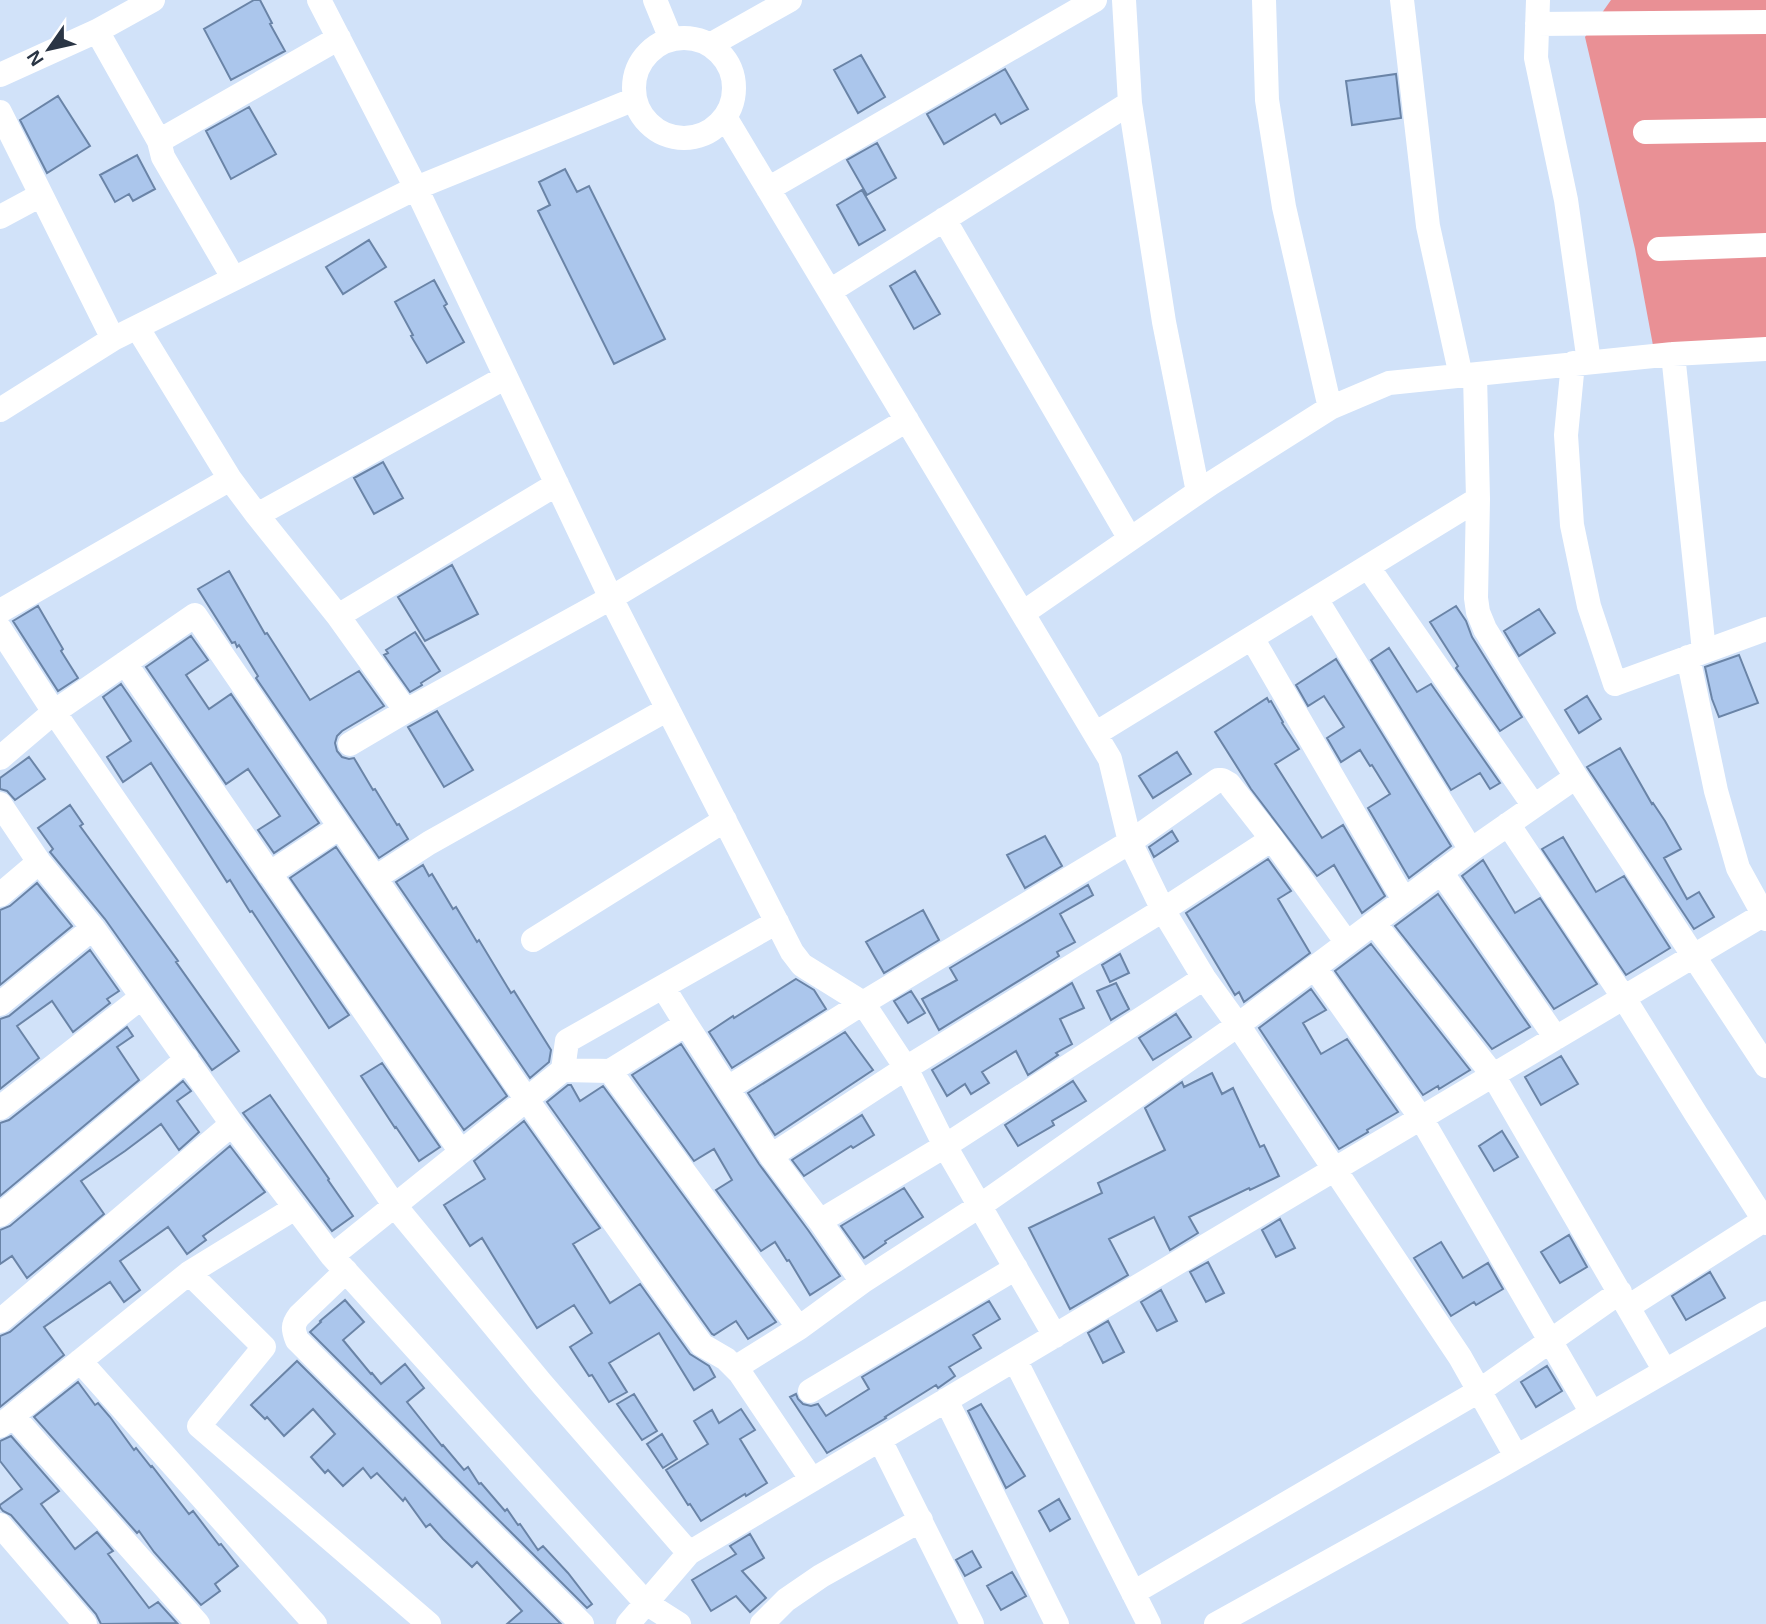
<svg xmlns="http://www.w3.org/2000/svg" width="1766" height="1624" font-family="Helvetica,sans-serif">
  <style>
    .forest { fill: #e99095 }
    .building { fill: #abc6ec; stroke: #6a84a7; stroke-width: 2 }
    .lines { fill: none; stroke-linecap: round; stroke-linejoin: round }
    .minor { stroke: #fff; stroke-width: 24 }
  </style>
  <rect width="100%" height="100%" fill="#d1e2f9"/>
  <path class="forest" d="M1611,0H1766V347L1655,356L1635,249L1585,37Z"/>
  <path class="building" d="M254,0H260L272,23L270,24L285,51L231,80L204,29Z
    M861,55L885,97L858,113L834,70Z
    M1005,69L1028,109L1001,124L995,114L944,144L927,114Z
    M1396,74L1401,118L1352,125L1346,81Z
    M58,96L90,146L47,173L20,120Z
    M249,107L276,154L231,179L206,131Z
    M877,143L896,178L867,195L847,160Z
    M137,155L155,189L133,201L129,194L115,202L100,175Z
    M565,169L577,192L589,186L665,339L614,364L538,211L550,205L539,182Z
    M862,190L885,230L859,245L837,205Z
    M369,240L386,267L343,294L326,267Z
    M915,271L940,314L914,329L890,286Z
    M434,280L447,304L444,306L464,342L427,363L411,336L413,335L395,302Z
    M383,462L403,498L374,514L354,478Z
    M452,565L478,614L425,641L398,597Z
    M229,571L265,634L267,633L310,700L359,671L384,706L342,731L337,736L335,743L337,751L342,757L349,759L354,758L373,790L375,789L397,825L399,824L408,839L379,858L256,678L258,676L239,645L237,647L235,642L232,643L198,589Z
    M38,606L63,649L61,651L78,678L58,691L13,621Z
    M1456,606L1466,621L1472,637L1522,717L1500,731L1456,668L1458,666L1430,622Z
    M1539,609L1555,633L1519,656L1504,631Z
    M415,632L440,671L421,683L422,685L410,692L384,655L388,653L386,650Z
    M191,636L208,660L186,675L209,709L231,694L319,823L274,853L258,830L280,816L248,769L226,784L146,667Z
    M1389,648L1417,692L1431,684L1500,783L1490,789L1480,773L1451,790L1371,660Z
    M1739,655L1758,703L1719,717L1712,699L1705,667Z
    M1336,659L1451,846L1409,878L1368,808L1390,794L1372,765L1370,766L1360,750L1341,762L1327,738L1344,727L1324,696L1308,706L1296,685Z
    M121,684L349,1015L329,1028L252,911L250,912L230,880L227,882L151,763L123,782L107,757L131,741L103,697Z
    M1587,696L1601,719L1579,733L1565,710Z
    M1267,698L1269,702L1271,701L1283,722L1282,723L1299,749L1275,764L1322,838L1343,825L1385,896L1362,913L1334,865L1317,876L1251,789L1215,732Z
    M437,711L473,770L444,787L408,727Z
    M1620,748L1652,804L1653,803L1665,821L1681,849L1664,858L1687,899L1699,892L1714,917L1694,929L1587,767Z
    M1177,752L1191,774L1153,798L1139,776Z
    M29,757L45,779L15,800L7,791L0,789V778Z
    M70,805L83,824L80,826L178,961L176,962L239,1051L212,1070L105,919L50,852L53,849L38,828Z
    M1172,831L1178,841L1154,857L1149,847Z
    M1045,836L1062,866L1025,888L1007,855Z
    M1563,837L1596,892L1624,876L1670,948L1626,975L1542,849Z
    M336,847L507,1096L464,1130L290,878Z
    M1268,859L1291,891L1278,899L1310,953L1244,1002L1239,992L1235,995L1186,913Z
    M1483,860L1515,913L1540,898L1597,984L1554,1009L1462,876Z
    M423,865L429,876L432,874L453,909L456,907L477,942L479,940L511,993L514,991L551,1050L549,1062L530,1078L396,882Z
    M37,883L72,926L0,985V910L10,906Z
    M1088,885L1093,895L1060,914L1075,942L1057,952L1059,956L939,1030L922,999L957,980L950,968Z
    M1438,894L1530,1027L1492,1049L1395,926Z
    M923,910L939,940L884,973L866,942Z
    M1371,944L1470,1070L1439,1089L1438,1086L1423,1095L1335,971Z
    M90,950L119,991L107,999L110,1003L73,1032L52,1001L17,1026L39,1058L0,1089V1019L9,1016Z
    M1120,954L1129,973L1110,982L1102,965Z
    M796,979L814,990L826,1009L732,1068L709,1032L733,1016L734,1018Z
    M1072,983L1084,1008L1060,1019L1072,1044L1056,1053L1058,1055L1028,1075L1016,1051L982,1072L989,1083L971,1094L965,1084L947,1096L932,1070Z
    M1116,983L1129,1009L1111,1020L1097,991Z
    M1311,989L1326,1010L1303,1023L1321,1054L1347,1039L1398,1112L1367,1130L1368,1132L1339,1149L1259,1028Z
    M911,991L925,1013L908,1023L894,1001Z
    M1176,1014L1191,1037L1153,1060L1139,1038Z
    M127,1027L133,1036L117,1047L139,1080L0,1196V1123L9,1120Z
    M845,1032L873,1070L775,1135L748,1093Z
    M681,1044L759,1164L808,1230L840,1276L810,1295L789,1260L787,1261L775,1242L761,1251L716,1190L732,1180L714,1149L694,1161L632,1075Z
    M1561,1056L1578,1084L1541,1105L1525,1077Z
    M382,1063L440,1147L419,1161L396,1127L395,1128L361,1076Z
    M1212,1073L1222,1094L1233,1088L1260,1147L1264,1145L1279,1176L1250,1190L1249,1188L1189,1217L1198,1233L1170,1250L1154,1217L1109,1239L1128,1275L1070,1309L1029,1228L1102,1193L1098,1183L1165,1150L1145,1108L1182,1082L1184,1087Z
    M183,1081L191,1091L177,1101L199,1132L179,1150L161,1124L125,1151L81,1181L104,1214L27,1278L12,1256L0,1264V1230L10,1226Z
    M1073,1081L1086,1101L1052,1121L1054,1125L1018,1146L1005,1125Z
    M568,1085H571L580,1101L603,1086L776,1322L748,1339L736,1321L714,1335L712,1334L547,1102Z
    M270,1095L329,1179L328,1180L353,1216L332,1231L243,1113Z
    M862,1115L874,1135L853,1148L851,1146L804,1176L792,1160Z
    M524,1121L600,1228L573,1244L610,1303L640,1284L690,1354L709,1366L715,1377L694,1390L659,1333L609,1363L627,1392L609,1402L592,1375L589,1376L570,1347L592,1333L574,1305L537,1328L482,1238L470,1246L444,1205L485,1179L474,1161Z
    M1502,1131L1518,1157L1494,1171L1479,1146Z
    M230,1146L265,1192L203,1236L206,1240L187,1254L168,1227L120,1261L140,1290L124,1302L110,1282L44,1327L64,1355L0,1407V1336L10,1332Z
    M904,1188L923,1217L885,1241L886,1243L864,1258L841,1226Z
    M1280,1219L1295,1248L1276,1257L1262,1230Z
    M1569,1235L1587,1267L1560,1283L1541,1252Z
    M1441,1242L1463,1278L1488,1263L1503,1289L1476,1305L1474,1302L1451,1316L1414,1258Z
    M1208,1262L1224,1293L1206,1302L1190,1272Z
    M1710,1272L1725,1298L1686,1320L1672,1296Z
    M1161,1290L1177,1321L1157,1331L1141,1302Z
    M345,1300L364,1322L343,1340L371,1374L372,1373L381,1384L405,1364L424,1388L407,1402L442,1446L443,1445L464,1470L468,1467L479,1484L481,1483L505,1511L507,1509L518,1525L520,1524L538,1550L543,1546L568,1573L592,1604L587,1608L310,1332L321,1322L320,1321Z
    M989,1301L1000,1319L973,1335L981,1348L949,1367L955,1376L938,1388L936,1385L885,1417L886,1418L827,1453L790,1397L796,1394L798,1399L803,1404L811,1406L818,1404L826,1416L869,1389L862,1377Z
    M1108,1321L1124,1352L1103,1363L1088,1333Z
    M297,1361L561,1624H507L522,1611L477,1562L472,1567L443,1539L430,1524L426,1527L405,1498L403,1501L377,1473L371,1478L363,1468L343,1486L328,1470L325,1473L311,1457L335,1434L313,1409L284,1436L267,1417L265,1419L251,1405Z
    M1547,1366L1562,1391L1536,1407L1521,1382Z
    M78,1382L95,1405L98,1403L110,1417L134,1450L136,1448L151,1467L152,1466L189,1514L193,1511L219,1545L221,1544L238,1566L215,1584L220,1591L201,1605L154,1552L139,1531L137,1533L34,1417Z
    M634,1394L657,1431L642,1440L617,1404Z
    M981,1404L1025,1476L1006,1488L968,1411Z
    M741,1409L755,1430L740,1439L767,1483L746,1496L745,1494L701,1521L690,1504L688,1505L666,1470L708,1444L694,1421L712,1410L719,1423Z
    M662,1434L677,1459L663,1468L647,1444Z
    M11,1436L59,1491L41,1504L75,1549L97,1532L113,1551L108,1554L149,1608L158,1602L177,1623L101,1624L96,1614L11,1515L3,1511L0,1507V1505L22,1489L0,1461V1441Z
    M1059,1499L1070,1519L1050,1531L1039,1511Z
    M750,1534L764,1558L742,1571L766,1598L750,1612L736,1596L711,1611L692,1580L736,1554L730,1546Z
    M972,1551L981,1567L965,1576L956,1560Z
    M1012,1572L1026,1596L1001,1610L987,1586Z"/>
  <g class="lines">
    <path class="minor" d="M319,0L416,188L611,598L792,952L802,965L863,1003L906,1068L945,1146L1055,1336
      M655,0L671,39
      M1124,0L1130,103L1164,322L1198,492
      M1264,0L1267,100L1284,207L1330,408
      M1402,0L1428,226L1461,376
      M1538,0L1536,58L1566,200L1589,362
      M1537,24L1766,22
      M97,31L159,141L163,157L234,279
      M634 88a50 50 0 1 1 100 0a50 50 0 1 1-100 0Z
      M710,45L790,0
      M0,75L97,31L153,0
      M0,112L113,339
      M725,117L1110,759L1130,842L1163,910L1204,978L1238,1025L1460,1357L1516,1456
      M1645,132L1766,130
      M159,141L339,38
      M768,189L1095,0
      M0,217L41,195
      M944,219L1130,539
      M1659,249L1766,245
      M830,291L1130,103
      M1673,354L1704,651
      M1573,363L1566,435L1572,525L1589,606L1615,684L1766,629
      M1475,375L1478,499L1476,598L1478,612L1485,629L1576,777L1766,1066
      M506,377L257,515L338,616L406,711L611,598L907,420
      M0,410L113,339L416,188L635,99
      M230,479L257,515
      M1368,567L1534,806
      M1316,599L1471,850
      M0,611L230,479L137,327
      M1023,613L1210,484L1330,408L1389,383L1673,354L1766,349
      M338,616L557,484
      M0,629L54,712L0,758
      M1252,638L1404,900
      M1688,657L1716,791L1738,868L1766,919
      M125,663L461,1152
      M1095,734L1478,499
      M350,744L406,711
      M0,804L39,862L93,928L232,1124L332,1256L646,1603L679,1624
      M1508,824L1624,998L1696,1114L1766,1223
      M1441,872L1556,1038
      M269,874L340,827
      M375,878L429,843L668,709
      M0,895L39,862
      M1374,923L1493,1075L1665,1371
      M533,940L725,820
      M1315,968L1421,1118L1592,1413
      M0,1004L93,928
      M686,1024L771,1156L820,1221L862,1282
      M563,1070L567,1041L777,922
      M610,1071L799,1328
      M728,1088L863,1003L1130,842L1218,780H1222L1229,784L1272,839L1347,943
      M0,1108L142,997
      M771,1156L906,1068L1163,910L1272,839
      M0,1215L187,1059
      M820,1221L945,1146L1204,978
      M332,1256L563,1070L610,1071L686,1024L663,987
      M346,1271L299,1316C292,1325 293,1330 297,1340L582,1624
      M189,1273L264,1347L199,1426L429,1624
      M1628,1307L1764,1220
      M0,1321L232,1124
      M1015,1360L1149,1624
      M80,1361L315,1624
      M735,1368L799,1328L862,1282L981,1205L1238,1025L1471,850L1576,777
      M810,1391L1016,1268
      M946,1400L1057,1624
      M13,1416L198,1624
      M0,1426L189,1273L295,1208
      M880,1440L972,1624
      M0,1525L85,1624
      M689,1553L542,1384L395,1206L54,712L195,615L527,1100L693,1333L702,1345L726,1359L740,1373L812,1480
      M1133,1593L1479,1391L1620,1292
      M628,1624L689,1553L1766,913
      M762,1624L786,1600L821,1576L921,1520
      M1216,1624L1499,1467L1766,1313"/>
  </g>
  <g transform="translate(49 49) rotate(236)" stroke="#ffffff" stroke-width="5" paint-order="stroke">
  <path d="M0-5L12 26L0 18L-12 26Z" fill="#2a3544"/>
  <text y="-10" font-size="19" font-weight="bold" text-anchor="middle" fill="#2a3544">N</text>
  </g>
</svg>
